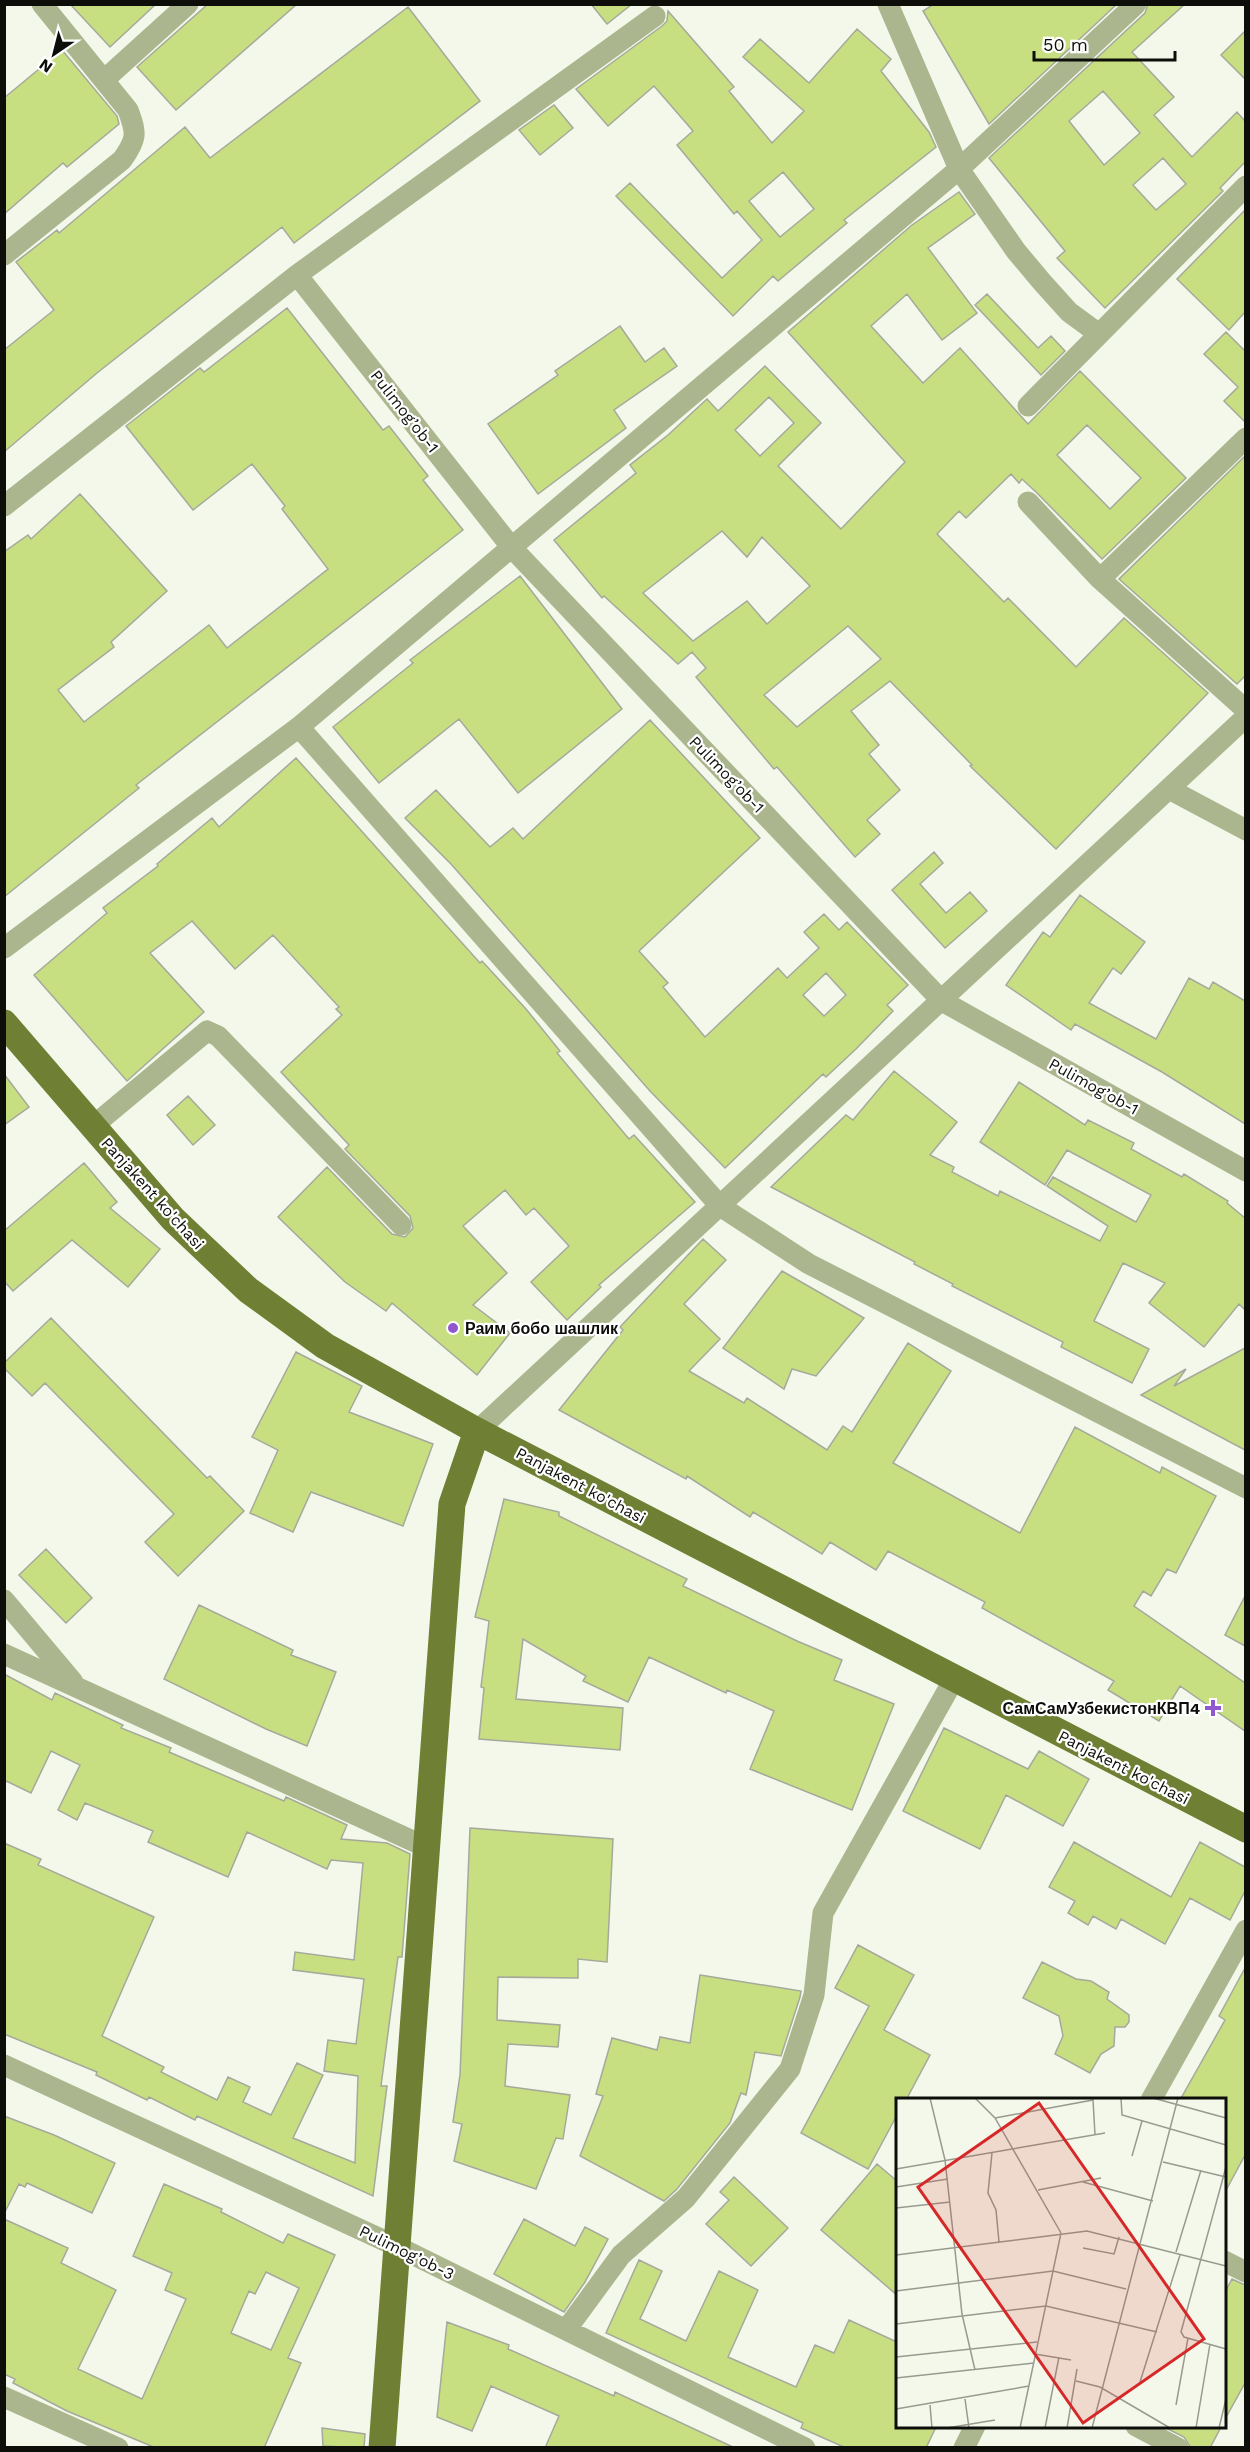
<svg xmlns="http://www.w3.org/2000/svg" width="1250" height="2452" font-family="'Work Sans',sans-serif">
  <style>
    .building { fill: #c8df81; stroke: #a5a99c; stroke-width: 1.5; fill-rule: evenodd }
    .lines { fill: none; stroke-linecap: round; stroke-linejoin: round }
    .minor { stroke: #abb68f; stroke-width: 21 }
    .major { stroke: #6f7f33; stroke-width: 27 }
    .poi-dot { fill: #9157cf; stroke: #fff; stroke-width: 2 }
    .labels { text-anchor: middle; stroke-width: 4.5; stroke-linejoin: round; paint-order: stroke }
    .street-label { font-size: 16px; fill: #0d0e09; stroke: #fff }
    .poi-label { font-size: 16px; font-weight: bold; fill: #0d0e09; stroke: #fff; text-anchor: start }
    .inset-road { fill: none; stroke: #989a90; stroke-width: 1.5 }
    .view { fill: #d62828; fill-opacity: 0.15; stroke: #d62828; stroke-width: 3 }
    .inset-edge { fill: none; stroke: #0d0e09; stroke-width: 3 }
  </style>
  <rect width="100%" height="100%" fill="#f4f8ea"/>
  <path class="building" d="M70,4H156L110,47Z
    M208,4H297L176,110L137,67Z
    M591,4H632L607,24Z
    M934,4H1117L989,124L923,11Z
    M1148,4H1185L1132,52L1174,97L1154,115L1192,157L1237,112L1245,121V162L1220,188L1223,191L1105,308L1057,258L1065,251L989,158L1145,13ZM1103,91L1140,133L1104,165L1069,121ZM1163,158L1186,184L1156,210L1133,185Z
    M408,7L480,101L294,243L282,227L97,373L4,452V350L54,310L16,262L57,230L59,233L185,127L210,158Z
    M668,11L734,87L729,91L772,143L804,111L743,57L760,39L809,83L857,29L891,59L881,71L929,132L936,147L844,220L847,223L778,281L773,276L733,316L616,196L630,183L722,278L762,240L737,211L734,214L677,145L693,131L654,86L608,126L576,89L662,26L667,21ZM783,172L814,209L780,237L749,201Z
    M1245,31V79L1221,55Z
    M62,50L117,116L119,124L67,167L63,163L4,214V98Z
    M554,105L573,128L540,155L519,130Z
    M959,192L975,214L928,248L977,313L942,340L907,294L871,326L923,383L960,348L1028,424L1080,371L1186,478L1102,559L1037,493L1022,479L1019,483L1011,474L966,518L959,511L937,534L1004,602L1008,598L1076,667L1124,618L1208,693L1056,849L970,766L972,765L890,681L851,711L879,745L869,754L900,790L867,820L880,834L855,857L777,767L774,769L696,677L706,668L692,652L678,664L604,596L602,598L554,540L636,473L630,465L668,435L707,399L718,411L765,366L821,423L778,466L841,529L905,462L788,332L912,225ZM769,397L794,423L760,456L735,430ZM1087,425L1141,478L1110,509L1057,455ZM722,531L747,557L762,537L810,586L767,624L747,601L693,641L643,593ZM848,626L881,659L797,727L764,695Z
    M1245,210V312L1229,330L1177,279Z
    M987,294L1038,348L1051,336L1065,351L1041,375L975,305Z
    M287,308L383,430L389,426L428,476L423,480L463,530L136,785L139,788L4,897V552L28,535L31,539L80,494L167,591L111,642L114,647L58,690L84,722L209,625L227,648L328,569L282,509L285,506L252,464L193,510L126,426L200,368L204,372Z
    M620,326L645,362L664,348L677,366L614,410L626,428L538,494L488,424L558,375L555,371Z
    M1226,332L1245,351V422L1224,401L1238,387L1204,354Z
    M1245,456V676L1237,684L1119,579Z
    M520,576L622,709L518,793L459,719L379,783L333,727L413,663L410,660Z
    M650,720L760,838L639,951L668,983L663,987L705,1037L778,968L787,978L819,948L804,932L824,914L839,930L847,922L908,985L887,1005L893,1011L856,1049L826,1077L823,1074L725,1168L650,1091L451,864L405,818L436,790L490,847L513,828L523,839ZM826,973L846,995L824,1016L803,995Z
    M296,758L480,963L482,961L526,1009L560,1051L557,1053L629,1139L634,1135L695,1202L599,1285L601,1287L567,1320L531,1282L569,1246L534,1208L526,1215L505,1190L463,1226L507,1273L473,1305L510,1333L477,1375L392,1303L386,1311L345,1282L278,1217L327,1167L392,1234L405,1237L413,1228L410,1216L345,1149L349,1145L281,1072L342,1015L336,1009L339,1007L273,935L235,969L192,921L150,953L204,1012L127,1081L34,975L107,913L103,908L158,866L157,864L212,818L219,827Z
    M934,852L943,863L920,884L946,913L970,892L987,911L945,948L892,890Z
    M1080,895L1145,942L1121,974L1113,968L1089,1003L1156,1039L1189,978L1209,989L1213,982L1245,1001V1124L1162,1072L1075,1024L1071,1030L1006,985L1043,932L1050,937Z
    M894,1071L957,1122L930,1155L954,1167L952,1172L998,1196L1000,1191L1100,1241L1108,1226L1047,1186L1053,1177L1136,1222L1151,1195L1067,1150L1045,1185L980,1142L1019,1082L1085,1125L1088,1120L1134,1143L1131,1149L1182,1177L1184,1174L1228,1201L1227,1203L1245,1218V1310L1239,1304L1204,1347L1149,1303L1165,1283L1123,1263L1094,1321L1149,1349L1132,1383L1061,1347L1063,1342L952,1286L953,1284L914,1264L915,1262L771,1187L846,1115L853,1120Z
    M4,1074L29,1107L4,1125Z
    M188,1096L215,1125L193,1145L167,1115Z
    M84,1163L117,1202L110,1208L160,1249L128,1287L72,1240L13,1291L4,1281V1231Z
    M703,1239L726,1260L684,1304L720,1339L689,1371L744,1403L747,1398L827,1450L843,1426L852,1432L908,1343L951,1371L893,1463L1020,1533L1075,1427L1160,1473L1162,1467L1216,1496L1176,1573L1167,1569L1151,1596L1143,1591L1134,1606L1245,1683V1731L1180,1686L1159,1721L1108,1690L1114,1681L982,1608L985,1602L888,1551L876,1570L830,1542L822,1554L753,1512L750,1517L687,1476L686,1479L559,1410L623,1330L620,1327Z
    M782,1271L864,1318L816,1376L792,1369L784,1389L723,1348Z
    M51,1318L207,1478L210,1476L244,1511L178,1576L145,1542L174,1514L45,1383L32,1396L4,1368V1363Z
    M1245,1348V1450L1141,1395L1186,1369L1174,1386Z
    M296,1352L362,1386L349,1412L433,1444L403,1526L311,1492L293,1532L250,1513L278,1450L252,1437Z
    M504,1499L559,1512V1516L687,1579L683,1586L797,1641L842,1660L834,1680L894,1704L852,1810L750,1769L774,1711L727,1690L726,1693L649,1657L628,1702L583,1681L586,1676L523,1639L516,1699L623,1708L620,1750L479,1739L484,1688L481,1687L489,1621L475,1617Z
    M46,1549L92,1598L66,1623L19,1575Z
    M1245,1596V1646L1225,1635Z
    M199,1605L293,1650L291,1655L336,1672L307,1746L266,1729L164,1679Z
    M4,1674L52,1700L55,1693L123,1725L121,1728L171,1748L169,1752L284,1801L286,1797L347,1825L341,1839L387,1843L410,1854L402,1957H398L381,2086H387L373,2196L197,2116L195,2120L149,2097L147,2100L96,2075L97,2072L4,2034V1843L41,1859L38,1865L154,1917L102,2036L164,2067L161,2072L217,2100L228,2077L250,2087L243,2102L271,2115L297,2063L323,2075L293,2138L355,2163L358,2076L324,2071L328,2040L356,2044L364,1979L293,1970L295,1952L354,1960L363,1863L331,1860L327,1869L247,1832L228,1877L148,1842L153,1831L85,1803L77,1820L58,1810L80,1765L51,1751L31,1793L4,1780Z
    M944,1728L1028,1769L1039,1751L1089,1779L1063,1826L1006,1795L980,1849L903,1811Z
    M470,1828L613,1839L607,1962L578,1959V1978L498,1977L497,2020L560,2025L558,2047L508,2044L505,2086L570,2095L563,2139L556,2138L536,2189L454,2161L462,2124L453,2122L460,2075Z
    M1074,1842L1171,1897L1200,1842L1245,1867V1891L1230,1920L1190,1898L1165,1944L1121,1919L1116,1929L1093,1916L1088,1925L1068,1913L1075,1901L1049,1887Z
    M858,1945L914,1975L884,2030L930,2055L906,2100H897V2115L868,2169L801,2133L869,2006L835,1988Z
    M1042,1962L1076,1979L1091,1981L1109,1992L1107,1999L1129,2015V2022L1125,2027H1115L1114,2046L1101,2054L1090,2073L1055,2054L1063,2036L1059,2016L1023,1998Z
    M1245,1968V2155L1224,2194V2100H1180L1225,2020L1219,2016Z
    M700,1975L801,1991L800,1997L781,2056L755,2052L746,2095L741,2093L730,2123L677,2189L664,2201L580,2156L603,2096L596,2094L612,2038L657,2050L660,2037L690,2043Z
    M4,2116L54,2135L115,2163L92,2213L27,2183L25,2187L19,2184L4,2214Z
    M877,2164L897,2181V2295L821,2230Z
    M734,2177L788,2228L751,2266L706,2224L729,2200L720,2192Z
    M164,2184L222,2209L221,2212L283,2243L288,2234L335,2255L288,2358L301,2363L264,2448H156L67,2411L13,2383L15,2379L4,2374V2219L68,2248L61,2263L116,2290L78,2369L142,2399L186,2299L165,2290L172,2273L133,2256ZM266,2272L299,2288L271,2350L231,2333L249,2291L255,2294Z
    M524,2219L575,2246L585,2227L608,2239L585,2282L564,2312L494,2274Z
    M639,2260L662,2271L640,2319L686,2341L719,2271L758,2290L728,2357L796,2387L815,2345L834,2353L849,2320L897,2342V2427H936L926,2448H846L801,2428L803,2423L606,2333Z
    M1232,2279L1245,2285V2383L1224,2421V2294Z
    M447,2322L509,2345L508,2349L614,2396L615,2392L735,2448H545L559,2416L491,2386L472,2431L437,2417Z
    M1164,2427H1221L1210,2448H1191L1184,2437Z
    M322,2428L365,2434L364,2448L323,2446Z"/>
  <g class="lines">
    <path class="minor" d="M888,4L959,169L1016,251L1042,282L1069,312L1099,334
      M104,80L188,4
      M4,255L122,160C137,139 137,134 128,110L42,4
      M297,275L512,548L942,1001L1246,1171
      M1028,406L1246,186
      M1028,502L1100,579L1246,710
      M4,506L297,275L655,16
      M1100,579L1246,438
      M299,727L720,1206L809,1264L1246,1488
      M1169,789L1246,830
      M4,948L299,727L959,169L1136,4
      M93,1126L207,1031L218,1036L401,1225
      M477,1431L1246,717
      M4,1600L73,1682
      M4,1654L426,1847
      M4,2065L396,2246L805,2448
      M1151,2100L1246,1930
      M1224,2261L1246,2272
      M566,2330L621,2255L686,2198L790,2069L814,1995L823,1913L954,1679
      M4,2397L118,2448
      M1136,2426L1178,2448
      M964,2448L975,2426"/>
    <path class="major" d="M4,1023L173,1219L248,1290L325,1346L477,1431L1246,1829
      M382,2448L452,1504L477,1431"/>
  </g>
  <g class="poi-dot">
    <circle cx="453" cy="1328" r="6"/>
    <path d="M1210 1699h6v6h6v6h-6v6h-6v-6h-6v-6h6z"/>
  </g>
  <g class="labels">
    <g class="street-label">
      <text transform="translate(405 411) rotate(52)" y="6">Pulimog’ob-1</text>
      <text transform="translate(727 774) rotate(46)" y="6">Pulimog’ob-1</text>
      <text transform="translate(1094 1086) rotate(29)" y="6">Pulimog’ob-1</text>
      <text transform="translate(153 1193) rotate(48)" y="6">Panjakent ko'chasi</text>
      <text transform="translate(581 1485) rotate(28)" y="6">Panjakent ko'chasi</text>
      <text transform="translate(1124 1767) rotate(27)" y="6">Panjakent ko'chasi</text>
      <text transform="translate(407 2252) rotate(26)" y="6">Pulimog’ob-3</text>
    </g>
    <g class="poi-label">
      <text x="465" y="1334">Раим бобо шашлик</text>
      <text x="1200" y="1714" text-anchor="end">СамСамУзбекистонКВП4</text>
    </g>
  </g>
  <g transform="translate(896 2098)">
    <rect width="330" height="330" fill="#f4f8ea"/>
    <path class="inset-road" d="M34,0L49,62L66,216L79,272M79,0L99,20L165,135M225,0L226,17L330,47M257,0L330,20M99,20L197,2L199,37M96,55L92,95L100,112L103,144M236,58L246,23M267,64L330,79M330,69L285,234L288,239L330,251M0,71L209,35M187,84L257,103M0,89L52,81M142,92L205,80M0,110L54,104M187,150L218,156L223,139M280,154L305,72M0,157L191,133L330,168M0,193L157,173L230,191M0,226L150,208L261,234M139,256L175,262M0,259L141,244M0,280L138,265M180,283L204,289L274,330M244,284L284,157M69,301L73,330M34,307L36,330M280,307L292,240M0,311L133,288M51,330L99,322M124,330L165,135M149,330L163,259M171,330L181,271M196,330L282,0M300,330L314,246M323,330L330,301"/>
    <path class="view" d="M143,5L308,241L187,325L22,89Z"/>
    <rect width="330" height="330" class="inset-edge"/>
  </g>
  <rect width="1250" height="2452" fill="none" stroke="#0d0e09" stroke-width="12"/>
  <g transform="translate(54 54) rotate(215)" stroke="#ffffff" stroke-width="4.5" paint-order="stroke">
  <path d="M0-4.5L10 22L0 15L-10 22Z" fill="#0d0e09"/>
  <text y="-9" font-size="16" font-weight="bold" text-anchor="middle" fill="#0d0e09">N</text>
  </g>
  <path d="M1034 51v9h141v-9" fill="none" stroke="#0d0e09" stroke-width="3"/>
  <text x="1043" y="51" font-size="18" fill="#0d0e09" stroke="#ffffff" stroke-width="4.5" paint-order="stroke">50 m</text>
</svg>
